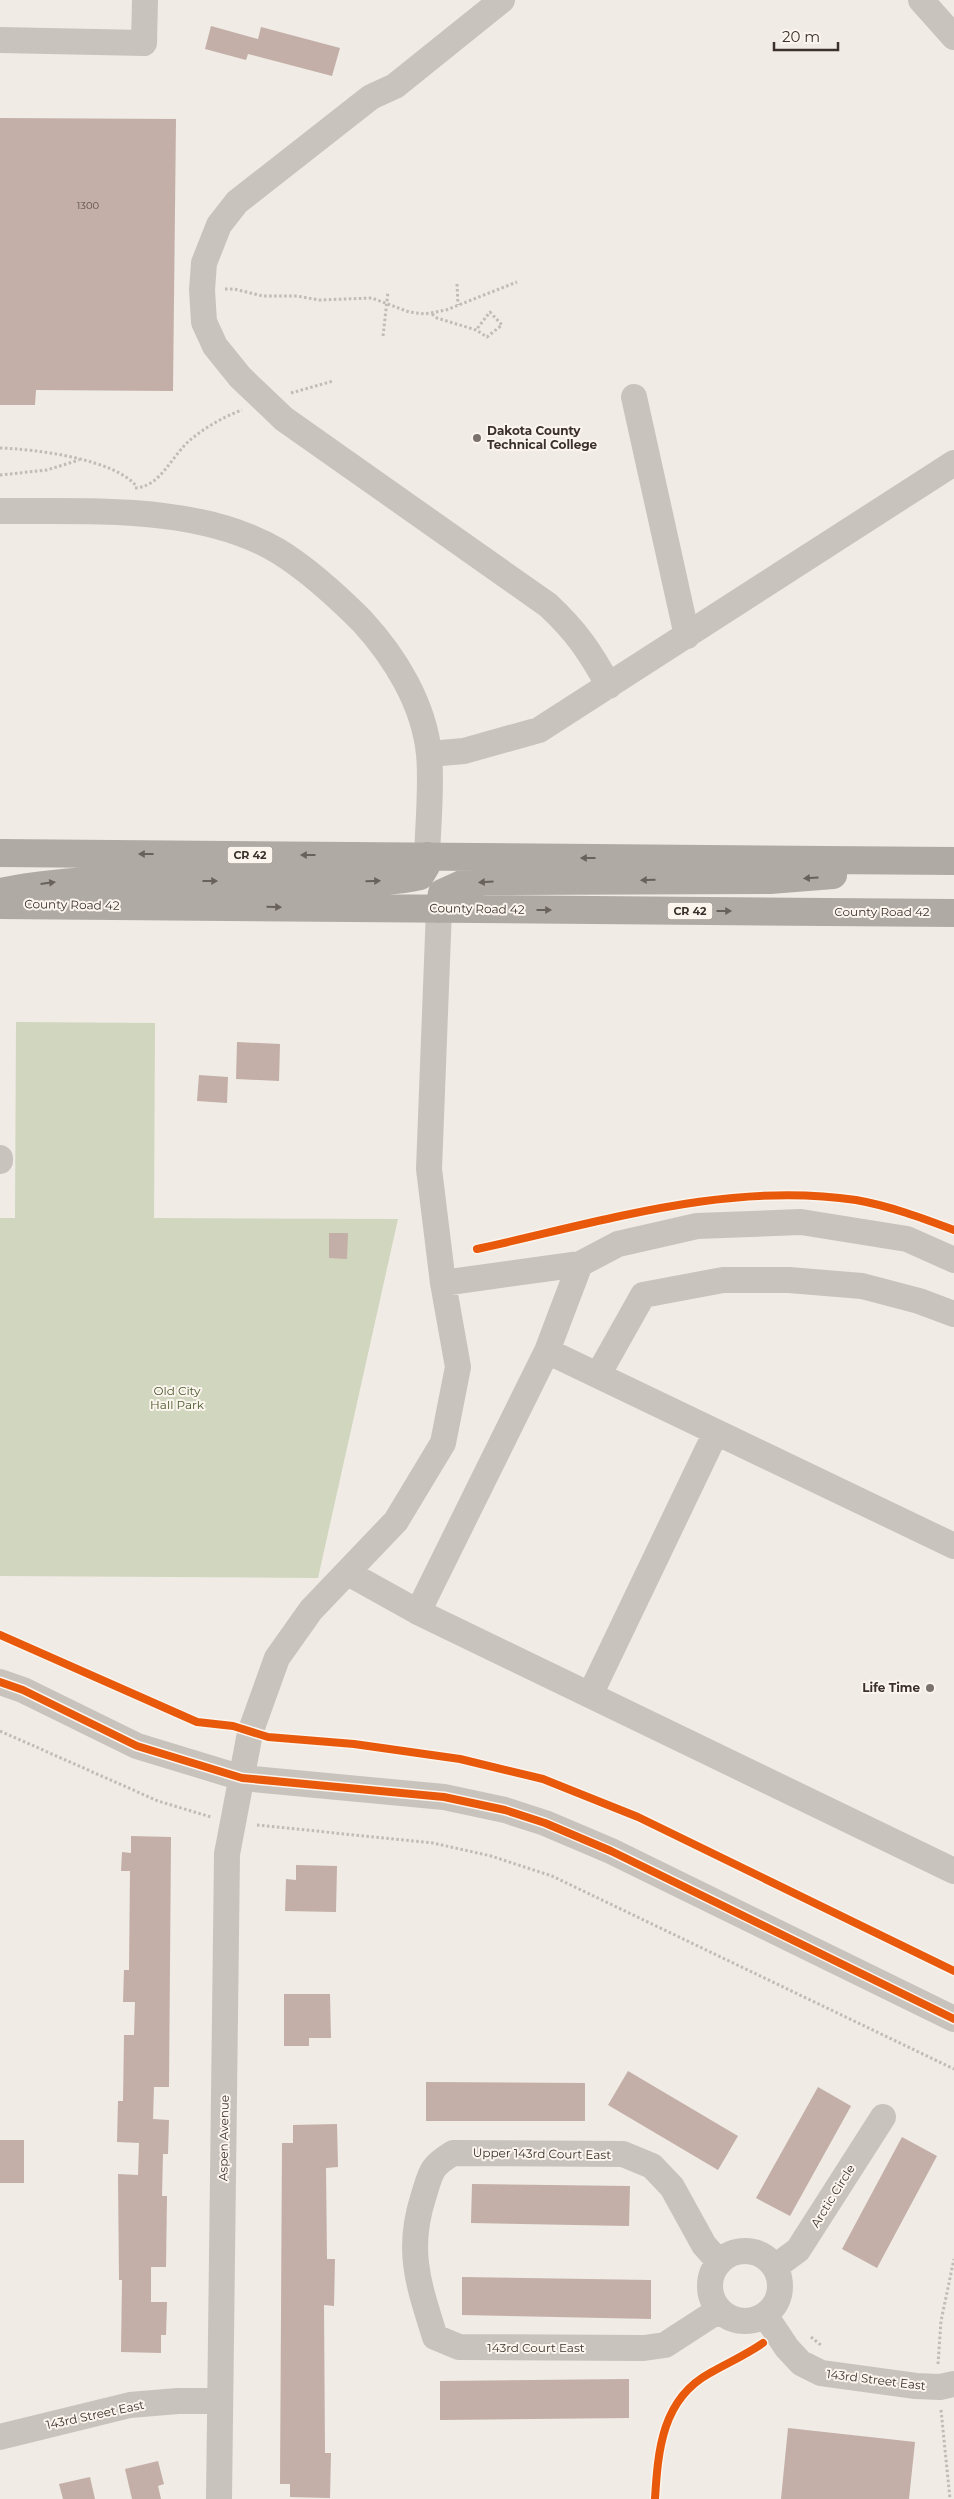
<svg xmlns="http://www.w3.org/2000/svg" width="954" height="2499" font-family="Montserrat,sans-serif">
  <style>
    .green { fill: #d1d6bf }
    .building { fill: #c3afa7 }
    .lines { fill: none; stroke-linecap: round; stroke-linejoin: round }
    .path { stroke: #c2bbb6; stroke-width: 3; stroke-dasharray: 2.5 2.5; stroke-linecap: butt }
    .minor { stroke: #c9c3be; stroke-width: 26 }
    .highway { stroke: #afaaa4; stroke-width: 28 }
    .cycleway-casing { stroke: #fbf5ee; stroke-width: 11 }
    .cycleway { stroke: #e8590c; stroke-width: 8 }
    .oneway { fill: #69615b }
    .poi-dot { fill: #7a716c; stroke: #fbf5ee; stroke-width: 2 }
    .labels { text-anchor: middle; stroke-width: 4; stroke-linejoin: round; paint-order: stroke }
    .number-label { font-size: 10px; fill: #5d504a }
    .shield { fill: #fbf5ee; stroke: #756b66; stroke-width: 1 }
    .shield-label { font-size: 11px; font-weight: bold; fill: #3b302b }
    .poi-label { font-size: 12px; font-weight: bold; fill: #3b302b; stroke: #fbf5ee; text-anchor: start }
    .street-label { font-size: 12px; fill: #3b302b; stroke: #fbf5ee }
    .park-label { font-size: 12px; fill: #4a5a2e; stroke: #fbf5ee }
  </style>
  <rect width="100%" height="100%" fill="#f0ebe5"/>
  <path class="green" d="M16,1022L155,1023L154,1218L398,1219L318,1578L0,1576V1218H15Z"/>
  <path class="building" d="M211,26L258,39L261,27L340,48L332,76L248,54L246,60L205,49Z
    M0,118L176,119L173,391L36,390L35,405H0Z
    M237,1042L280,1044L279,1081L236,1079Z
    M199,1075L228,1077L227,1103L197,1101Z
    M329,1233H348L347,1259L329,1258Z
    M131,1836L171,1837L169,2087H154L153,2119L169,2120L168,2154H163L162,2196H167L166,2267H151V2302H167L166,2335H161V2353L121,2352L122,2280H119L118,2174L138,2175L139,2143L117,2142L118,2101H123L124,2035H134L135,2002H123L124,1970H129L130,1871H121L122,1852L131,1853Z
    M296,1865L337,1866L336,1912L285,1911L286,1879L296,1880Z
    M284,1994H330L331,2038H309V2046H284Z
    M628,2071L738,2136L718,2170L608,2105Z
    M426,2082L585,2083V2121H426Z
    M818,2087L851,2106L790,2216L756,2198Z
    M337,2124L338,2167L326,2168L327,2259H335L334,2306L324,2305L325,2453H331L330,2498L290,2497V2484H280L282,2143H293V2125Z
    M902,2137L937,2156L877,2268L842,2249Z
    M0,2140H24V2183H0Z
    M472,2184L630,2186L629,2226L471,2223Z
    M462,2277L651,2280V2319L462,2315Z
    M629,2379V2418L440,2420V2381Z
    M788,2428L915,2442L909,2499H781Z
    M158,2461L164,2484L158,2486L161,2499H132L125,2469Z
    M90,2477L95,2499H63L59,2484Z"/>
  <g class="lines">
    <path class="path" d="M457,284L458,305
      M225,289H234L263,296H297L319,300L372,298L409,312L425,314L446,310L517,282
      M432,314L437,318L476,330L487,337L502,325L490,312L476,330
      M383,336L388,292
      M291,393L333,381
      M0,448C34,449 116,459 137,487
      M0,475L47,470L79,460
      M135,488C160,487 171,457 189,441C204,428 223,417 242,410
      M0,1731L158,1801L211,1817
      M257,1825L433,1843L491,1856L552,1876L954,2069
      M811,2337L822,2346
      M938,2364L941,2321L954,2259
      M941,2410L950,2499"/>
    <path class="minor" d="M502,0L395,86L371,97L237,202L219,225L204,263L202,290L204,322L215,346L240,377L284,419L548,605C577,632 590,652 609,686
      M921,0L954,37
      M0,40L144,43L145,0
      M634,397L687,636
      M0,511C89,512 199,504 278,551C309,570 336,595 362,621C395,657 424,704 429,754C432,784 428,826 427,856
      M429,754L464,751L539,730L954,463
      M0,1158V1161
      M443,1283L580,1264
      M547,1351L580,1264L618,1244L697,1226L801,1222L907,1239L954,1260
      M598,1375L643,1295L723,1280H789L862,1286L919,1301L954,1314
      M348,1573L418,1612L954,1871
      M418,1612L547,1351L954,1546
      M0,1682L23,1690L137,1746L242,1778L444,1797L505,1810L545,1823L611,1851L954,2019
      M590,1695L716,1432
      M710 2286a35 35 0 1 1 70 0a35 35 0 1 1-70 0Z
      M719,2262L704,2245L672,2187L652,2166L623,2154L453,2153C430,2167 431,2172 423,2198C406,2251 419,2286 435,2337L459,2347L644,2348L665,2345L719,2310
      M775,2267L798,2250L883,2117
      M765,2315L787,2348L801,2363L821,2373L916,2386L940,2387L954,2384
      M0,2437L130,2405L178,2401H220
      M219,2499L227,1854L250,1733L277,1658L311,1610L396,1521L443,1443L458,1367L443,1283L429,1169L439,909"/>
    <path class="highway" d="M0,853L954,861
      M0,892C105,870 218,884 325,882C357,881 389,883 420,876L426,866L427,856
      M0,905L954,913
      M439,909L442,893L464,883L484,881L770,880L833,875"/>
    <g class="cycleway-casing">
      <path id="cycleway" d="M477,1249C601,1222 728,1181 856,1200C890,1206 922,1218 954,1230
        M0,1635L197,1722L233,1726L268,1737L354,1744L460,1759L543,1779L638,1817L954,1971
        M0,1682L23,1690L137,1746L242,1778L444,1797L505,1810L545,1823L611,1851L954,2019
        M655,2499C658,2450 662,2399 710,2373C729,2362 744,2356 763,2343"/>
    </g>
    <use href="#cycleway" class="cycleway"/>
  </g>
  <defs><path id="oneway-solid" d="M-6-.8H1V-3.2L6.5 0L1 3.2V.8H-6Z" transform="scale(1.25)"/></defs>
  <g class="oneway">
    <use href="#oneway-solid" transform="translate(146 854) rotate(-180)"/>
    <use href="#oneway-solid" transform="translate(308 855) rotate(-180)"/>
    <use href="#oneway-solid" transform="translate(588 858) rotate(-180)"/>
    <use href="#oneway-solid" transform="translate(811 878) rotate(176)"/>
    <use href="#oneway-solid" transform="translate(648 880) rotate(179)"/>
    <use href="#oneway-solid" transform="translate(210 881)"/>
    <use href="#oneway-solid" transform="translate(373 881) rotate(-1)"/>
    <use href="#oneway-solid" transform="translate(486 882) rotate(177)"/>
    <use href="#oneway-solid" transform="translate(48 883) rotate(-7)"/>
    <use href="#oneway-solid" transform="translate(274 907) rotate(1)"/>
    <use href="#oneway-solid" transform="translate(544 910)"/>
    <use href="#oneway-solid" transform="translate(724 911)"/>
  </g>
  <g class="poi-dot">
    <circle cx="477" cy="438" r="5"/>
    <circle cx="930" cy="1688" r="5"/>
  </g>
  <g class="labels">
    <g class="number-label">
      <text x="88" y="209">1300</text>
    </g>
    <g class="shield">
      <rect x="227.5" y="846.5" width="45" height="17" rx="4"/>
      <rect x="667.5" y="902.5" width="45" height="17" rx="4"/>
    </g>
    <g class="shield-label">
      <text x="250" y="859">CR 42</text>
      <text x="690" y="915">CR 42</text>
    </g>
    <g class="poi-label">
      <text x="487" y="435">Dakota County<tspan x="487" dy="14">Technical College</tspan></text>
      <text x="920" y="1692" text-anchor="end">Life Time</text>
    </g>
    <g class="street-label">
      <text transform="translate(72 905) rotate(1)" y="4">County Road 42</text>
      <text transform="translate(477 909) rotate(1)" y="4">County Road 42</text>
      <text x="882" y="916">County Road 42</text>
      <text transform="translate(224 2138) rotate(-89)" y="4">Aspen Avenue</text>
      <text transform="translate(542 2154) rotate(1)" y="4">Upper 143rd Court East</text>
      <text transform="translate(833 2196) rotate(-58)" y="4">Arctic Circle</text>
      <text x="536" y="2352">143rd Court East</text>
      <text transform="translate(876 2380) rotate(7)" y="4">143rd Street East</text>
      <text transform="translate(95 2415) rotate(-12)" y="4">143rd Street East</text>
    </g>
    <g class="park-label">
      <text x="177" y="1395">Old City<tspan x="177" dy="14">Hall Park</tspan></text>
    </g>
  </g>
  <path d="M774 42v8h64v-8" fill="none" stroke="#3b302b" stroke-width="2.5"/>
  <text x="782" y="42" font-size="15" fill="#3b302b" stroke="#fbf5ee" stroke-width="4" paint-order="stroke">20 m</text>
</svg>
